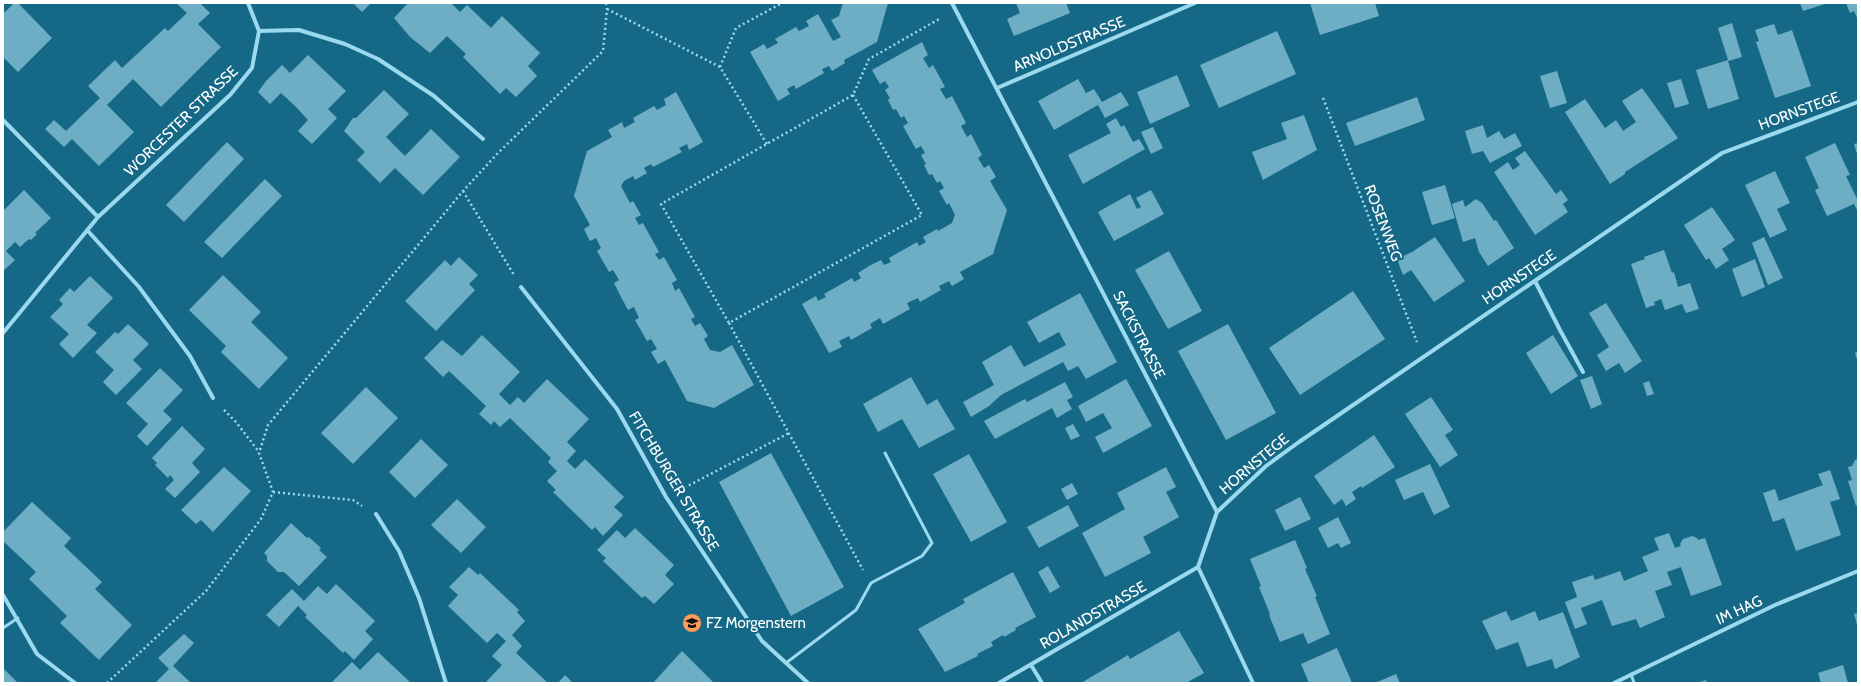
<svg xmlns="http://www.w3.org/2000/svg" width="1861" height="686" font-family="Cabin,sans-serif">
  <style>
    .building { fill: #6eaec4 }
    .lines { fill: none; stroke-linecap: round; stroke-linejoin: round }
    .path { stroke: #9bd9ee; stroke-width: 2.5; stroke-dasharray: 2 3; stroke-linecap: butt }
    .lane { stroke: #9bd9ee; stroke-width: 3 }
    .street { stroke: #9bd9ee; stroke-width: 4 }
    .labels { text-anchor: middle; stroke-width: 4; stroke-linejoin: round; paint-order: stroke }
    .street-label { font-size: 15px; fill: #fff; stroke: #156987 }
    .poi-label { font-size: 15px; fill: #fff; stroke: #156987; text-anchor: start }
  </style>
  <rect width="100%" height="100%" fill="#156987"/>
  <path class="building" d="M14,3H18L52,38L18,72L3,57V14Z
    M176,3H200L210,13L198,24L221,47L161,107L133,79L107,105L134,132L99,166L72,139L64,147L45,129L54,120L66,131L100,98L88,86L115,60L122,68L165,28L168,31L187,13Z
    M353,3H371L362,12Z
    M408,3H451L460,12L467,5L491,28L502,16L540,53L528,66L537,76L516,97L506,88L500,94L463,57L466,54L447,36L430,53L410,37L394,18Z
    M843,3H888L877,42L844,60L845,63L832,71L829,66L822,69L824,73L796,89L794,85L787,89L790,94L778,101L750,52L764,44L767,49L778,43L775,39L796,27L799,31L809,26L806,21L818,14L833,41L841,37L831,20L839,16Z
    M1016,3H1066L1070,13L1014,36L1007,19L1020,13Z
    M1310,3H1375L1379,16L1320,35Z
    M1800,3H1828L1803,11Z
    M1846,3H1858V20L1854,11L1850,13Z
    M1732,23L1742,57L1728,61L1739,99L1708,109L1696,70L1728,60L1718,28Z
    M1774,24L1778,35L1792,30L1811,86L1775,98L1756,42L1759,41L1755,30Z
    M1277,31L1296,74L1219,108L1200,65Z
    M922,42L928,55L923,58L929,68L933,65L945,87L940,89L946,99L952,96L966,123L961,126L967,137L971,134L982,155L978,158L984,168L989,165L996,177L990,181L1007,210L993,254L960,272L964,279L952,286L949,281L939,286L941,290L920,302L918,298L907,303L910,309L883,324L880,318L870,324L872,328L851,340L849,336L839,341L842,347L829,353L802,304L816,296L818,301L826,297L824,294L852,278L854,282L861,278L858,273L869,266L881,260L884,265L891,262L889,258L917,242L919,246L926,242L923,237L937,229L938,231L952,223L955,215L949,203L947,205L939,191L944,188L940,181L937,183L932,174L929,175L924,165L926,164L921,155L925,153L921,146L916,149L903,126L908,123L904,116L901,118L896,109L893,110L888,100L890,98L885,90L889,87L885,81L880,84L872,70Z
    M308,55L346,91L328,109L337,118L312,144L298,131L308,120L295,106L281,93L270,104L258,92L266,81L282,65L290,73Z
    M1557,71L1567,103L1550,108L1540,76Z
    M1177,75L1190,106L1150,124L1137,92Z
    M1078,79L1086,93L1094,89L1102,102L1121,92L1129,105L1105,118L1098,105L1054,130L1038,101Z
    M1681,79L1689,104L1675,108L1667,83Z
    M1642,88L1678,138L1625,172V174L1610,184L1565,112L1585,99L1605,128L1616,120L1623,131L1636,122L1622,101Z
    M384,90L409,114L386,137L405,156L431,129L460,157L423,195L395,168L380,183L357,160L365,152L344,131L353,118H356Z
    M676,92L703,142L689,150L687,144L679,148L682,152L653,167L651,164L644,168L647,173L635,180L633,176L624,181L621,186L630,203L633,201L641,215L635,218L639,225L643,223L659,252L655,254L659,260L664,257L677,280L672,283L675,291L679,288L695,317L691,319L695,326L700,323L708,336L704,339L710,350L720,352L732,345L754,385L714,408L687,401L665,360L658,364L651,352L657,349L651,339L647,341L635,320L639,318L634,307L628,310L621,297L614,283L619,280L613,270L609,272L597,251L601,248L596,238L590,241L584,229L590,225L574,196L587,151L612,137L608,130L622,122L624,128L635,122L633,118L654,106L657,110L666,105L664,99Z
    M1417,97L1425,120L1355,146L1346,123Z
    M1304,115L1317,150L1263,180L1252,152L1287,139L1281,123Z
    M1116,118L1121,127L1124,125L1133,142L1139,139L1145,149L1083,184L1068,155L1111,133L1106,124Z
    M1483,125L1487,138L1499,131L1504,139L1515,133L1522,146L1490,163L1483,151L1472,154L1465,131Z
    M1153,127L1163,148L1151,154L1141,132Z
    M227,142L244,159L184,222L166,205Z
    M1835,143L1850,175L1846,176L1858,201V212L1854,204L1827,216L1815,190L1819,188L1805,157Z
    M1858,143V157L1854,144Z
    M1525,151L1556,194L1561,190L1568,200L1563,204L1568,212L1535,235L1494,172L1508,162L1513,170L1520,165L1515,158Z
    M1775,171L1790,203L1777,209L1787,230L1770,238L1745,185Z
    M265,179L282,196L222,258L204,242Z
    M1445,185L1455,218L1432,225L1422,192Z
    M24,190L51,218L35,233L37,234L31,240L29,239L20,247L15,242L6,251L15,260L3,271V211Z
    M1151,190L1164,214L1114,241L1098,212L1130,194L1137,209L1141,207L1136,198Z
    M1476,199L1482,203L1494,221L1496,220L1514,248L1488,266L1479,252L1475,238L1463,242L1452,204L1463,200L1465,207Z
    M1712,207L1735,240L1722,249L1729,260L1716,269L1709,258L1706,260L1684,225Z
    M1435,237L1465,281L1434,302L1411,270L1403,275L1397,259L1412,252Z
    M1764,237L1783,278L1768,285L1752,243Z
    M1664,250L1672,273L1674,272L1678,287L1690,283L1699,309L1686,313L1682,304L1665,310L1661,299L1654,302L1655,305L1646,308L1631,264L1645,259L1644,257Z
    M1169,251L1202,311L1168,329L1135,270Z
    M459,257L478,275L469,284L475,290L436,331L405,301L445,260L451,266Z
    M1755,259L1765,287L1742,297L1732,269Z
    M223,275L261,312L251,322L288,358L259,389L221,352L226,346L189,310Z
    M90,276L113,298L87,325L97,333L73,358L59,344L69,334L50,317L63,304L59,300L70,288L74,292Z
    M1353,291L1385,339L1300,395L1269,348Z
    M1080,293L1117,362L1086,379L1078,366L1068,371L1063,362L1001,395L989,406L971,417L963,402L994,385L982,362L1011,345L1024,367L1066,345L1059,332L1039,343L1027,322Z
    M1606,303L1642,361L1625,373L1619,363L1606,371L1597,355L1609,347L1589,313Z
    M128,324L149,344L133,360L142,369L116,395L103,382L114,370L95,352L115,332L118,334Z
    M1228,324L1276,413L1226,440L1178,351Z
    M482,335L520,372L499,394L510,405L518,397L524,403L547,379L589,419L567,442L576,451L567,461L575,469L585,459L624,497L614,507L623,515L603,536L595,527L592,530L553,492L556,490L547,481L557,471L548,462L551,458L510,418L500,427L494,421L491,425L479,414L486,406L449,371L443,377L424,358L442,340L462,356Z
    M1553,335L1578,376L1551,394L1526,353Z
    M1858,351V362L1855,353Z
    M160,368L183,390L163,411L172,419L147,446L137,436L148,424L126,403Z
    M1592,376L1602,404L1591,409L1580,380Z
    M911,377L927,405L937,399L955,429L919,448L902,419L878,432L863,404Z
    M1126,379L1152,426L1103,453L1095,437L1112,428L1103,413L1086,422L1078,406Z
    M1649,381L1654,394L1647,396L1643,383Z
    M1065,382L1073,397L1067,400L1072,409L1057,418L1052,408L995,439L984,421L1025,399L1027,402Z
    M366,387L398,418L353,464L321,433Z
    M1431,397L1453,430L1445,435L1458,455L1440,467L1405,414Z
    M1073,424L1080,436L1071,440L1065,428Z
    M182,426L205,449L192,463L200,472L175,498L165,489L174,480L170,475L168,478L155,465L157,463L152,458Z
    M1374,435L1395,467L1362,488L1361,486L1352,492L1356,499L1346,506L1342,499L1334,505L1314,476Z
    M421,439L448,465L415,498L389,472Z
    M771,453L844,587L791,616L719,482Z
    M969,454L1007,522L971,542L933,474Z
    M1858,459V505L1856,506L1848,481L1852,480L1848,467L1852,466L1855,460Z
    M1430,464L1450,507L1434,515L1423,492L1404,500L1395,480Z
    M224,467L251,491L213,532L201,520L196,524L181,510Z
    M1166,467L1176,487L1166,492L1179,517L1143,537L1151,553L1105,577L1082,533L1125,509L1117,493Z
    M1830,470L1840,499L1830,502L1841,535L1796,551L1784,518L1773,522L1763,493L1775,489L1779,501L1823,485L1818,474Z
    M1072,483L1078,494L1067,500L1061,489Z
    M1300,497L1311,519L1285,531L1275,510Z
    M457,499L486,527L461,553L431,525Z
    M32,502L71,538L64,546L102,582L95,589L132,625L99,660L60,623L67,616L29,579L36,572L3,541V532Z
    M1068,505L1079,526L1039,548L1027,527Z
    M1338,517L1351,543L1341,548L1338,543L1328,548L1318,528Z
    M291,523L307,538L309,537L321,548L319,550L327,557L299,586L284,572H278L267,561V556L264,553Z
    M635,528L674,565L665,575L674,584L654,604L645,596L642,598L603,561L606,558L597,550L617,530L625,538Z
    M1669,533L1675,548L1681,546L1680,544L1683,539L1692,536L1697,538L1698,540L1705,538L1722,585L1691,596L1681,567L1667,572L1672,585L1655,591L1665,617L1640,628L1636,619L1612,626L1602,600L1581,608L1587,624L1575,629L1565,602L1577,597L1572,582L1593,575L1595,580L1620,571L1624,581L1648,571L1642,557L1659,550L1654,538Z
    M1295,540L1307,568L1305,569L1317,596L1315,597L1330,634L1308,644L1303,633L1280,642L1269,615L1270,614L1259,587L1261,586L1250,559Z
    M1048,566L1060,587L1050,593L1038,572Z
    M469,567L478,575L480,573L519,610L517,612L525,621L512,635L522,646L516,653L548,683H485L502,665L492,656L506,641L497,633L487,643L448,606L458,595L449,587Z
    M1013,572L1036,617L1015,628L1016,630L1004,637L1003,635L991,642L993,646L977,654L978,656L945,672L918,629L965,603L963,599Z
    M336,584L375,621L365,631L373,639L354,660L345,651L343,653L305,617L307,615L298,606L279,627L266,615L292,589L304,601L318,586L327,594Z
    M1506,611L1511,621L1535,611L1539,621L1563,612L1580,657L1555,669L1552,659L1527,667L1518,642L1496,650L1482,621Z
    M1858,613V628L1854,614Z
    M1179,631L1204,673L1186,683H1081L1128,655L1130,659Z
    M184,634L194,643L173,666L191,683H155L169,669L158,658Z
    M1337,648L1352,683H1309L1301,664Z
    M682,651L714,683H653Z
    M378,652L411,683H331L352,662L360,670Z
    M1843,665L1848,683H1821L1818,673Z
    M3,668L18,683H3Z
    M1396,674L1400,683H1375Z
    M565,675L573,683H558Z
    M1706,680L1707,683H1697Z"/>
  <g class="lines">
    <path class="path" d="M607,9L720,67L767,144
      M720,67L736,28L782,3
      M853,95L922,215L729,323L661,204L853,95L869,59L941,18
      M1323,98L1417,342
      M463,191L514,275
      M729,323L863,570
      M224,410L236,422L259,452
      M680,490L789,433
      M273,492L353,500L362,506
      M107,683L206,591L261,519L273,492L259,453L268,425L463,191L498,153L603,51L607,9L606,3"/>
    <path class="lane" d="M3,628L18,618
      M786,663L856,610L871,583L922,556L932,543L885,453
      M1631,674L1634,683"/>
    <path class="street" d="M952,3L1217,512L1198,567L1253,683
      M259,31L299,30L345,44L378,59L434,96L483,139
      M997,88L1195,3
      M3,120L98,217
      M87,230L139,287L190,356L213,398
      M1535,281L1560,330L1583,372
      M521,287L617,409L666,497L762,641L808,683
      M3,333L98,217L230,95L252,68L259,31L248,3
      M1217,512L1266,466L1299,442L1722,153L1858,102
      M376,514L399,551L419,598L446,683
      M3,595L37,654L75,683
      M1031,665L1042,683
      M999,683L1198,567
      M1614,683L1775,605L1858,571"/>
  </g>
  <defs>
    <g id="school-disc" transform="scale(1)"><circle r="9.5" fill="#ff9d58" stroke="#156987"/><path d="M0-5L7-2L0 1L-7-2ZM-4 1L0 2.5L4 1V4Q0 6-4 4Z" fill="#111"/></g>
  </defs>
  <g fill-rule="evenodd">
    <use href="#school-disc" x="692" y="623"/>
  </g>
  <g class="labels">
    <g class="street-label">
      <text transform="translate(1069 44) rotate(-23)" y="5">ARNOLDSTRASSE</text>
      <text transform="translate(1799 111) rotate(-20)" y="5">HORNSTEGE</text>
      <text transform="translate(181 121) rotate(-44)" y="5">WORCESTER STRASSE</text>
      <text transform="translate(1383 223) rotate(69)" y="5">ROSENWEG</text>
      <text transform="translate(1519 277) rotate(-34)" y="5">HORNSTEGE</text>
      <text transform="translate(1139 335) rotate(63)" y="5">SACKSTRASSE</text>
      <text transform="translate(1254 464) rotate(-40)" y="5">HORNSTEGE</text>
      <text transform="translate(674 481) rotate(59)" y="5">FITCHBURGER STRASSE</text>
      <text transform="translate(1739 610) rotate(-25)" y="5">IM HAG</text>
      <text transform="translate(1093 615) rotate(-30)" y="5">ROLANDSTRASSE</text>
    </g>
    <g class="poi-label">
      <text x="706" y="628">FZ Morgenstern</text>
    </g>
  </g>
  <rect width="1861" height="686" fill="none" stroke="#ffffff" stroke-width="8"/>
</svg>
